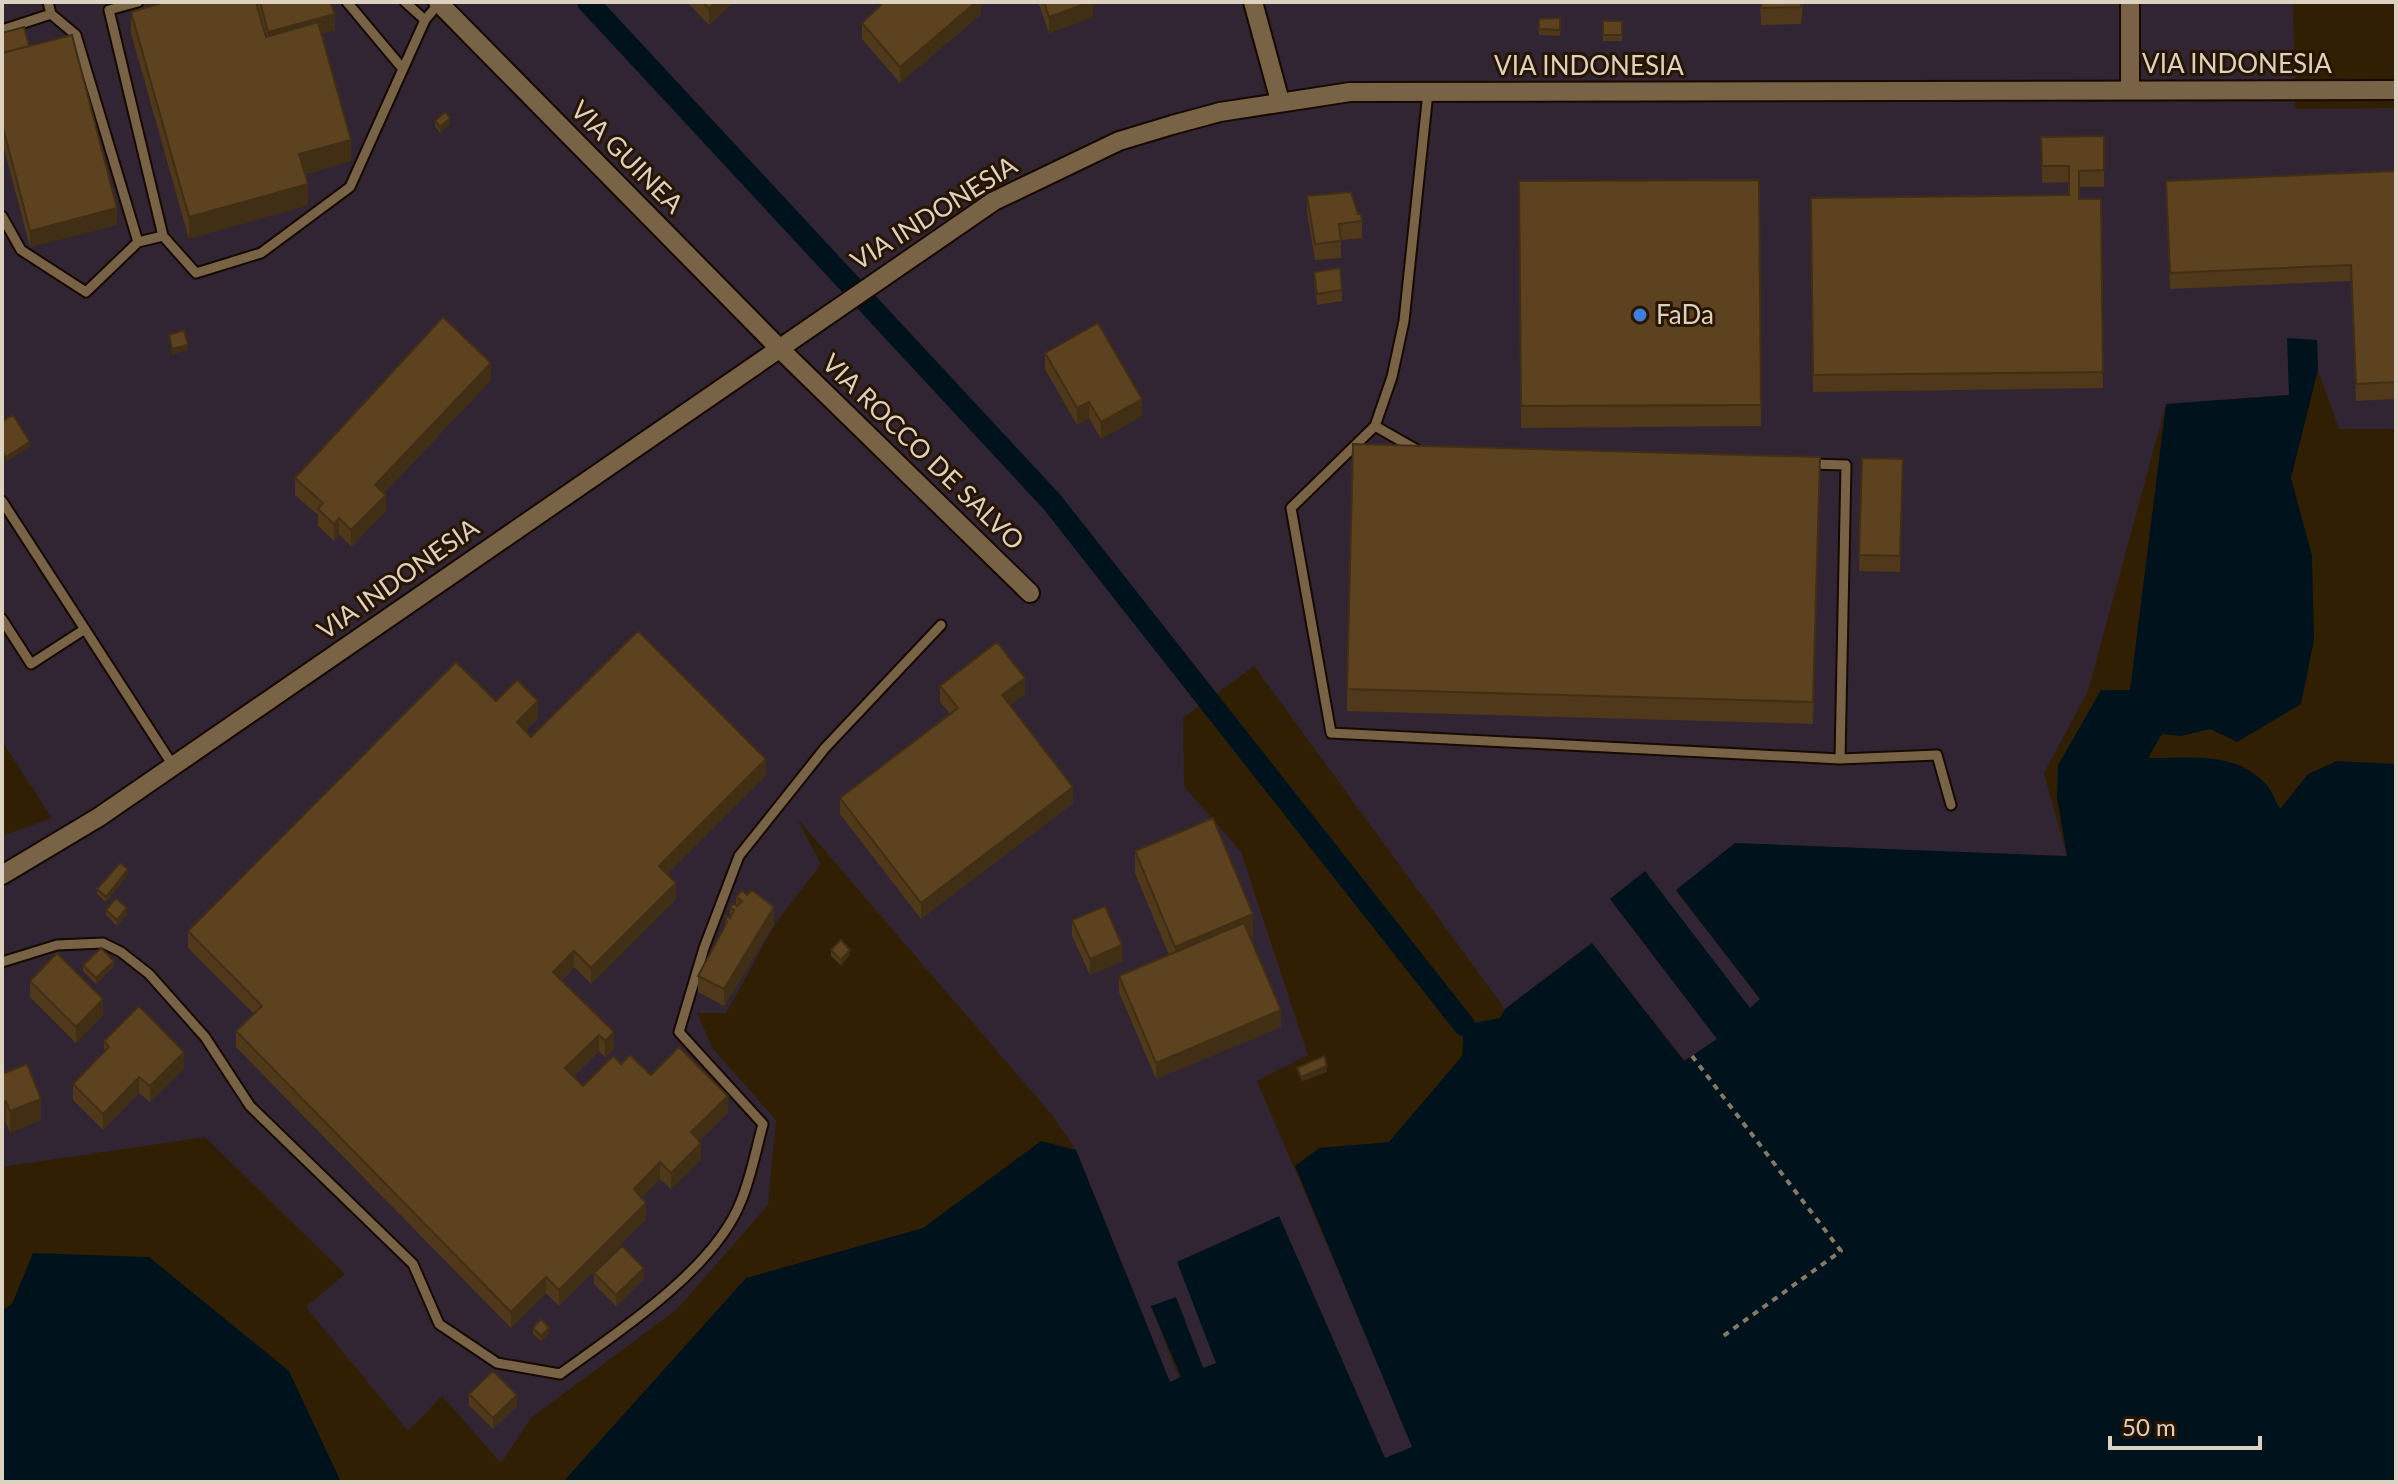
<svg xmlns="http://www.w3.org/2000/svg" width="2398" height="1484" font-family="Lato,sans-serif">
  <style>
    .industrial { fill: #312533 }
    .water { fill: #00131d }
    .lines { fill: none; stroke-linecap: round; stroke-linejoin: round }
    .canal { stroke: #00131d; stroke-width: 22 }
    .service-casing { stroke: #160900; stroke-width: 13 }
    .minor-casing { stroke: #160900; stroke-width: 22 }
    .path { stroke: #887964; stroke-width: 4; stroke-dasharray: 6 6; stroke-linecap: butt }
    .service { stroke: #786347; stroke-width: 9 }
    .minor { stroke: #786347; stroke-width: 18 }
    .wall { fill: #4f391a }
    .shaded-wall { fill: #402e15 }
    .building { fill: #5c421e; stroke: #402e15; stroke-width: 2 }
    .shop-dot { fill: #3f7fe0; stroke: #271500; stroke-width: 3 }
    .labels { text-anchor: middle; stroke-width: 6; stroke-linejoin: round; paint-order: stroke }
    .street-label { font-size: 26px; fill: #ddd1c2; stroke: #271500 }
    .poi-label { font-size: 26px; fill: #ddd1c2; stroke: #271500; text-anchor: start }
  </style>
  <rect width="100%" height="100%" fill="#311f04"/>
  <path class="industrial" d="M10,2H2293L2295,109L2396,108V429H2339L2318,370L2317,340L2289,395L2166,404L2088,691L2044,773L2067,857L1735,843L1676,891L1760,999L1750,1009L1645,872L1610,899L1717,1039L1685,1061L1592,943L1505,1009L1254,666L1183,718L1184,786L1241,852L1308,1055L1257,1081L1413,1447L1385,1458L1279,1216L1216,1364L1204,1369L1176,1298L1151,1306L1179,1379L1170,1382L1076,1150L1052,1115L796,817L821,864L777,921L726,1013H697L713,1049L776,1120L768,1205L677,1309L531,1418L501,1463L442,1396L408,1431L306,1307L345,1274L205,1137L2,1167V836L52,818L2,741V4Z"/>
  <path class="water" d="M2287,338L2317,340L2318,370L2291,478L2312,556L2314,640L2301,704L2237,742L2210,729L2181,736L2162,734L2148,758C2187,759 2232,750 2264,782C2271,788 2275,801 2280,809L2308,774L2337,761L2396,764V1482H563L746,1278L923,1228L1041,1141L1076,1150L1170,1382L1181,1377L1151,1306L1176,1297L1203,1368L1216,1363L1177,1262L1279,1216L1385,1458L1412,1447L1295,1166L1319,1148L1389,1142L1462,1056L1464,1025L1500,1018L1505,1009L1592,943L1684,1061L1717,1039L1610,899L1645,871L1750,1008L1760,999L1676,890L1735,843L2067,856L2057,798L2058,765L2101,690H2130L2166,404L2289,395Z
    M33,1253L149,1257L289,1371L341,1482H2V1310L12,1304Z"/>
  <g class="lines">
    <path class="canal" d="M588,2L1052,502L1464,1025"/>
    <g class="service-casing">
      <path id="service" d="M138,2L109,10L163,236
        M347,2L403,69
        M405,2L425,20
        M2,30L51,14
        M1428,92L1404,321L1392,377L1375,426L1291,508L1331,733L1840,759
        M2,216L21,250L86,292L138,242L76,35L51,14L48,2
        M138,242L163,236L196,273L261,253L350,187L425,20L439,3
        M1375,426L1417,450
        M1810,464L1846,465L1840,759L1937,755L1951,805
        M2,501L172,764
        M2,619L31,664L85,629
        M2,962L57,945L103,943L121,952L149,974L205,1037L250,1106L413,1264L439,1324L497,1363L560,1374C617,1333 715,1269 741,1201C751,1177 756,1150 763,1124L679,1032L704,948L739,856L825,748L941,625"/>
    </g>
    <g class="minor-casing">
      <path id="minor" d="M438,2L779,348L1030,593
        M1253,2L1280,101
        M2130,90V2
        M2,875L99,817L994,201L1119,141L1172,125L1220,112L1350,92L2396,90"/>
    </g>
    <path class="path" d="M1692,1056L1841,1251L1722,1337"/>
    <use href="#service" class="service"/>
    <use href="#minor" class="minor"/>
  </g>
  <path class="wall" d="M165,2H330L335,30L321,34L351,161L305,174L308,205L189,239L131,33V12Z
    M687,2H734L709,25Z
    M981,2V14L900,83L862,39V23Z
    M1038,2H1093V17L1049,33Z
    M1760,2H1803L1801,24L1761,25Z
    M1560,18V36L1539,35V19Z
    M1603,21H1622V41H1603Z
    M2,33L29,46L117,225L30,247L2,141Z
    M435,121L450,124L440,133L435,126Z
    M2104,136V187H2079V199H2101L2103,388L1813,392L1811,198L2069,195V182L2042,183L2041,137Z
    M2396,171V399L2356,401L2351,281L2170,289L2166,181Z
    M1759,180L1761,426L1521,428L1519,181Z
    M1307,196L1362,221V238L1341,240V258L1315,260L1307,212Z
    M1314,272L1342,290V301L1317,305L1314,282Z
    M1045,353L1142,416L1101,439L1089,418L1077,425L1045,369Z
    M491,380L384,493L386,511L351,547L339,534L334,541L318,526V515L295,495V478Z
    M1862,458L1903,459L1900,572L1859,571Z
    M1820,478L1813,724L1347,711V689Z
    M940,686L1025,694L1010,705L1073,803L921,919L840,814V798L950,714L940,702Z
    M496,701L538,718L525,731L531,737L766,775L667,874L676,899L591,984L574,967L562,980L614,1048L605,1057L599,1051L574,1076L583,1086L621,1064L651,1075L728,1112L699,1141L701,1160L671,1189L660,1179L641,1197L646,1219L559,1306L546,1293L511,1328L236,1047V1031L254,1014L188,948V931Z
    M1135,851L1253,936L1250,937L1281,1027L1156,1079L1119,992V976L1169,955L1135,873Z
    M128,875L106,902L97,894V889Z
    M736,897L774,924L724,1006L698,992V976L725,925V916L730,918V908L736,906Z
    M106,910L127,914L117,926L106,915Z
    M1072,920L1122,961L1090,975L1072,936Z
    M831,950L850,955L841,965L831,956Z
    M83,965L114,966L96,984L83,971Z
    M30,981L103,1015L76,1043L30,997Z
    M104,1041L184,1068L150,1102L139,1093L103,1130L73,1100V1084L104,1052Z
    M2,1074L41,1120L10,1133L6,1123Z
    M594,1273L644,1279L616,1306L594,1284Z
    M533,1328L549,1333L541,1341L533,1334Z
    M469,1394L517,1406L493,1429L469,1405Z"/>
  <path class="shaded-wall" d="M716,2H734L709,25V9Z
    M976,2H981V14L900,83V67Z
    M1090,2H1093V17L1049,33V17Z
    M335,14V30L268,49V32Z
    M450,118V124L440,133V127Z
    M351,140V161L299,176V154Z
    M308,184V205L189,239V217Z
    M117,208V225L30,247V231Z
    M188,345V350L172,355V349Z
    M491,363V380L375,502V485Z
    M1142,399V416L1101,439V422Z
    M1089,402V418L1077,425V408Z
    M30,442V447L6,462V457Z
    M386,495V511L351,547V530Z
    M339,518V534L334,541V524Z
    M1025,678V694L1002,711V695Z
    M538,701V718L517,739V722Z
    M766,759V775L659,882V866Z
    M1073,787V803L921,919V903Z
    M128,869V875L106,902V897Z
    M676,883V899L591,984V968Z
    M774,907V924L724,1006V989Z
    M127,908V914L117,926V920Z
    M1253,914V936L1175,969V947Z
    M1122,945V961L1090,975V959Z
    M850,950V955L841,965V960Z
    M574,951V967L553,988V972Z
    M114,961V966L96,984V978Z
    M103,999V1015L76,1043V1027Z
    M1281,1010V1027L1156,1079V1063Z
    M614,1032V1048L605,1057V1041Z
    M599,1035V1051L565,1084V1068Z
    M184,1052V1068L150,1102V1086Z
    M1327,1066V1072L1301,1082V1077Z
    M139,1077V1093L103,1130V1114Z
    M728,1096V1112L691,1149V1132Z
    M41,1099V1120L10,1133V1111Z
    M6,1101V1123L2,1124V1103Z
    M701,1143V1160L671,1189V1173Z
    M660,1162V1179L634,1205V1189Z
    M646,1203V1219L559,1306V1290Z
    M644,1268V1279L616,1306V1295Z
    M546,1277V1293L511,1328V1312Z
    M549,1328V1333L541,1341V1336Z
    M517,1395V1406L493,1429V1418Z"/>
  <path class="building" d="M165,2H256L266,37L318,22L351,140L299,154L308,184L189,217L131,12Z
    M260,2H330L335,14L268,32Z
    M703,2H716L709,9Z
    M884,2H976L900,67L862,23Z
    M1044,2H1090L1049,17Z
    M1761,2H1801V7L1761,8Z
    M1560,18V30L1539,29V19Z
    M1603,21H1622V35H1603Z
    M24,27L29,46L2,53V33Z
    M72,35L117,208L30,231L2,124V53Z
    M445,112L450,118L440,127L435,121Z
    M2104,136V170L2079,171V199H2101L2103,372L1813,375L1811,198L2069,195V166H2042L2041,137Z
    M2396,171V382L2356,384L2351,265L2170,273L2166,181Z
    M1759,180L1761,405L1521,406L1519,181Z
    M1351,192L1358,214H1361L1362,221L1339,224L1341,241L1315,244L1307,196Z
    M1340,268L1342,290L1317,294L1314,272Z
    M443,317L491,363L375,485L386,495L351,530L339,518L334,524L318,509L323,503L295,478Z
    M1098,323L1142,399L1101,422L1089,402L1077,408L1045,353Z
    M184,330L188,345L172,349L169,335Z
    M13,415L30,442L6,457L2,451V421Z
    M1353,444L1820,457L1813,702L1347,689Z
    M1862,458L1903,459L1900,556L1859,555Z
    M638,631L766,759L659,866L676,883L591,968L574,951L553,972L614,1032L605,1041L599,1035L565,1068L583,1086L613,1056L621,1064L630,1055L651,1075L679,1047L728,1096L691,1132L701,1143L671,1173L660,1162L634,1189L646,1203L559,1290L546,1277L511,1312L236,1031L262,1006L188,931L456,662L496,701L517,680L538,701L517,722L531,737Z
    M997,642L1025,678L1002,695L1073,787L921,903L840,798L958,708L940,686Z
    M1213,818L1253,914L1175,947L1135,851Z
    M120,863L128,869L106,897L97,889Z
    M742,890L747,895L752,890L774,907L724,989L698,976L727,922L725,916L730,918L734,910L730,908L733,903L737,906L742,901L736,897Z
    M116,898L127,908L117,920L106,910Z
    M1105,906L1122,945L1090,959L1072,920Z
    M1244,923L1281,1010L1156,1063L1119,976Z
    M841,940L850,950L841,960L831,950Z
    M101,948L114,961L96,978L83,965Z
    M57,953L103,999L76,1027L30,981Z
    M139,1006L184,1052L150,1086L139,1077L103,1114L73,1084L109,1047L104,1041Z
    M1324,1056L1327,1066L1301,1077L1297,1068Z
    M27,1064L41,1099L10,1111L6,1101L2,1103V1074Z
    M622,1246L644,1268L616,1295L594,1273Z
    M541,1319L549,1328L541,1336L533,1328Z
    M493,1371L517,1395L493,1418L469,1394Z"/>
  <circle class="shop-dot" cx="1640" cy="315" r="8"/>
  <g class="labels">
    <g class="street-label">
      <text x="2237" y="73">VIA INDONESIA</text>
      <text x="1589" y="75">VIA INDONESIA</text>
      <text transform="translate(627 157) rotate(45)" y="9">VIA GUINEA</text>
      <text transform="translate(934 213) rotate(-32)" y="9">VIA INDONESIA</text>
      <text transform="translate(923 452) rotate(44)" y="9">VIA ROCCO DE SALVO</text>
      <text transform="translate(398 579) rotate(-35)" y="9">VIA INDONESIA</text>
    </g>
    <g class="poi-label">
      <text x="1656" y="324">FaDa</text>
    </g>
  </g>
  <rect width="2398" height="1484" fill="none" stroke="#ddd1c2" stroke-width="8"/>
  <path d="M2110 1436v12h150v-12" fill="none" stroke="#ddd1c2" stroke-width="4"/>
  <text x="2122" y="1436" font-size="24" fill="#ddd1c2" stroke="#271500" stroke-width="6" paint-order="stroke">50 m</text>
</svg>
